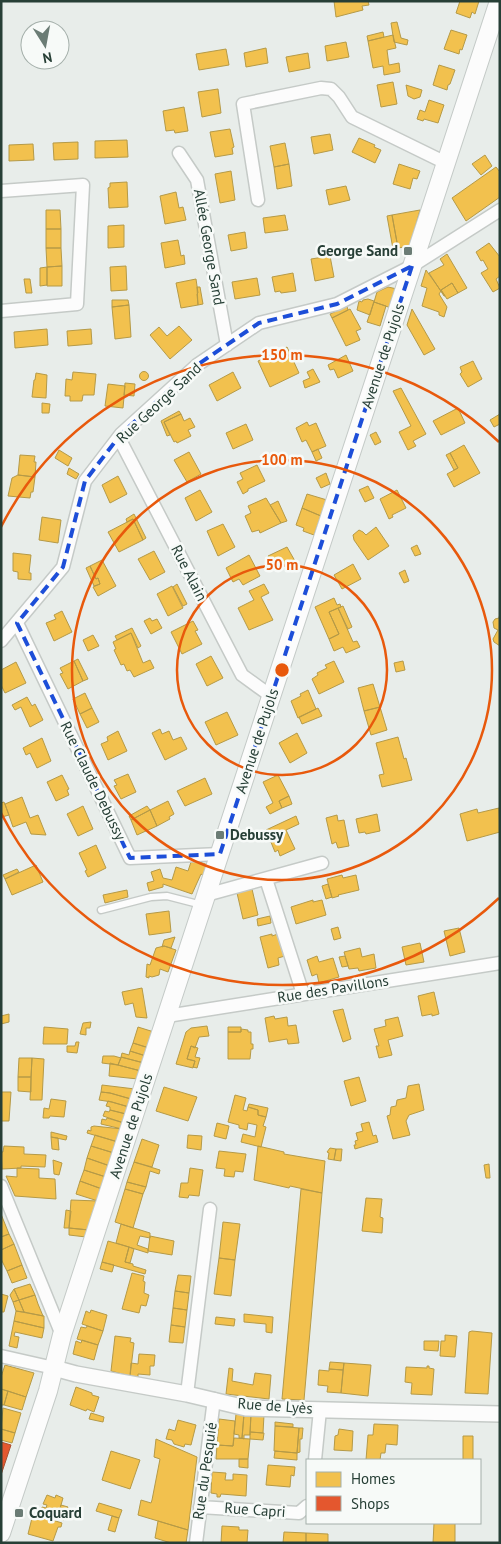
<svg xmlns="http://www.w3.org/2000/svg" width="501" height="1544" font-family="'PT Sans',sans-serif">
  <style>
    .homes { fill: #f2c14e; stroke: #b59a47 }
    .shops { fill: #e4572e; stroke: #ab5030 }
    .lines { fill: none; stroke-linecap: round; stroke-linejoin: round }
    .service-casing { stroke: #c5cac7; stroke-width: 9 }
    .minor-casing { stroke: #c5cac7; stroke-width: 15 }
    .tertiary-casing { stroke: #c5cac7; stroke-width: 18 }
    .secondary-casing { stroke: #c4cac7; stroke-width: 20 }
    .service { stroke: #fcfcfc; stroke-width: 6 }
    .minor { stroke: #fcfcfc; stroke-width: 12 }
    .tertiary { stroke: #fcfcfc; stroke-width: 15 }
    .secondary { stroke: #fcfcfc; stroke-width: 18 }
    .marked { fill: none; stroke: #1d4ed8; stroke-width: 4; stroke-dasharray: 10 6; stroke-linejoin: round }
    .ring { fill: none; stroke: #e8590c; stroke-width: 2.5 }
    .poi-dot { fill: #6b7c75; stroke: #f7faf8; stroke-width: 2 }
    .labels { text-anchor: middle; stroke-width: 5; stroke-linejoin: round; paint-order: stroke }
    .street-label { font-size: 15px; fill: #273f36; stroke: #f7faf8 }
    .poi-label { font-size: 15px; font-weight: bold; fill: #273f36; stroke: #f7faf8; text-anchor: start }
    .centre { fill: #e8590c; stroke: #f7faf8; stroke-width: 2.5 }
    .ring-label { font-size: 15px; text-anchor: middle; font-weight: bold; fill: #e8590c; stroke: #f7faf8; stroke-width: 5; stroke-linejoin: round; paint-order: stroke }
  </style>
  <rect width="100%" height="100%" fill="#e8edea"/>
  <path class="homes" d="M334,1H368L369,5L362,6L363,10L336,17Z
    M460,1H479L475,14L472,12L470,18L456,13Z
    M397,22L401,38L408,40L407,45L394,42L391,23Z
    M451,30L467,35L462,50L460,49L459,54L444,49Z
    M383,32L384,37L368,41L367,36Z
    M393,35L396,48L387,50L389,65L399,63L400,72L384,75L383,66L373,68L368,41Z
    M346,42L349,57L327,61L325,46Z
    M266,48L268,63L246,67L244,53Z
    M226,49L229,65L199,70L196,54Z
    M308,53L310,68L289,72L286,57Z
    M439,65L455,70L450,84L448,85L447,90L433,85Z
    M393,82L397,104L381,107L377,85Z
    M406,85L422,90L420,97L414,99L408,96Z
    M218,89L221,113L202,117L198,92Z
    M429,100L444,105L438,123L424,119L423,121L417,119L420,110L425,112Z
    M184,107L188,131L175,133L174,130L166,131L163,111Z
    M230,129L234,147L232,148L233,154L215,157L210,132Z
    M330,134L333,150L314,154L311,137Z
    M359,138L375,145L374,147L381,150L375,163L352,152Z
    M127,140L128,157L95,158V141Z
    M78,142V159L54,160L53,143Z
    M285,143L289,164L274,167L270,146Z
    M33,144L34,160L9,161V145Z
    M485,155L492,166L481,175L472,164Z
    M289,164L292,186L277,189L274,167Z
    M399,164L420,171L417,179L413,178L410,189L393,184Z
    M496,167L500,172V197L466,221L452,198Z
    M231,171L235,200L220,203L215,174Z
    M127,182L128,207L109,208L108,188L110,187V183Z
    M346,186L350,200L329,205L326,190Z
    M176,192L179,208L183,207L186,220L165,224L160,196Z
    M46,210H60L61,229H46Z
    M420,210L410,246L398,248L392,215Z
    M285,215L288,230L265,233L263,218Z
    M392,215L398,248L393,249L387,216Z
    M124,225V247L108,248V226Z
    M46,229H61V248H46Z
    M245,232L247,248L231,251L228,235Z
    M178,240L181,256L184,255L185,264L165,268L161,243Z
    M489,243L500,257V276L496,279L500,288L493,292L481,273L488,269L483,260L481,261L476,252Z
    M46,248H61L62,266L47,267Z
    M447,254L467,288L458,293L452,283L441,290L445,296H444L429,273L444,265L440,259Z
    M330,256L334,277L315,281L311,259Z
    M62,266V286H47V267Z
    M126,266L127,290L111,291L110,267Z
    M47,267V285L40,286V268Z
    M426,270L441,291L439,294L447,307L444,317L439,315V312L422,306L427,288L421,286Z
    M293,273L296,291L281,293L280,291L275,292L272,277Z
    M257,278L260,295L235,299L232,282Z
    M24,279H30L32,293H26Z
    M196,279L198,293L197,294L198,305L181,308L176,283Z
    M452,283L458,293L447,299L441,290Z
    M197,287H200L203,304L198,305Z
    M388,287L397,289L391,308L374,302L377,292Z
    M368,299L374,301L370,315L357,310L359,301L362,302L363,300Z
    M112,300H128L129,305L112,307Z
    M374,302L386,306L380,326L367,322Z
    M129,305L131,337L115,339L112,307Z
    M347,306L348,310L332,318L330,314Z
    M350,309L361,329L356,331L360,340L346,346L332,318Z
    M412,309L435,349L424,355L407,325Z
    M179,326L192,340L170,359L150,335L159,327L167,336Z
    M47,329L48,345L15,348L14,332Z
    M91,329L92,344L68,346L67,331Z
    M287,347L299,373L270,387L258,361L267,357L269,360L279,355L278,352Z
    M346,355L353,371L338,378L334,369L330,370L328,365Z
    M473,361L482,379L468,387L460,374L462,372L460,367Z
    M313,369L320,382L305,388L303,381L310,378L307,372Z
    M139.5 376a4.5 4.5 0 1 1 9 0a4.5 4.5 0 1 1-9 0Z
    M73,372L96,374L94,395H83L82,401H70V396H65L66,379L72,380Z
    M233,372L241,388L217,401L209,385Z
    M36,373L47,375L46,398L32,397L34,380H35Z
    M125,383L135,384L134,396L124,395Z
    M108,384L125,386L123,408L105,406Z
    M401,388L426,434L413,441L416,446L408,450L399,432L411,426L393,391Z
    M42,403L50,404L49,413H42Z
    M458,408L465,423L441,435L433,421Z
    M179,411L181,414L164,422L170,435L167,436L161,421Z
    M181,414L184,421L190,418L195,427L188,430L191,436L177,443L176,441L174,442L164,422Z
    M500,414V424L494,427L490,420Z
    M307,422L309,426L316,423L326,446L312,452L306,440L302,442L296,428Z
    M246,424L253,440L233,449L226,433Z
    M376,432L381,442L375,445L370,435Z
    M464,445L480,473L454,487L447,474L458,468L450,453Z
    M318,449L322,458L316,461L312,452Z
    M59,450L72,458L68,466L55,458Z
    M189,452L201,474L187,482L174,460Z
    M450,453L458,468L454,470L446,455Z
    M20,455L35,456L34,462H36L35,477L18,475Z
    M257,465L265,481L248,489V491L243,494L237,482L243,479L240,473Z
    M69,468L79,474L76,479L67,474Z
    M326,473L330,484L321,488L316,478Z
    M18,475L35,477L33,492H31L30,498L8,496L12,478Z
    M118,476L127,494L110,503L102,485Z
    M368,486L374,498L365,502L359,490Z
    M200,490L212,512L196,521L185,498Z
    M397,490L406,508L392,515L393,517L389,519L380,499Z
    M307,494L327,500L321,516L302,508Z
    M266,498L281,523L260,533L259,530L252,532L245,516L251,513L248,506Z
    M278,501L287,521L281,523L270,505Z
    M302,508L321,516L314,535L303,531L304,528L296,525Z
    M134,514L146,538L143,540L133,519L127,522L126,519Z
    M42,517L61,520L58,543L39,540Z
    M133,519L143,540L119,552L108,532Z
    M223,524L235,547L218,556L207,531Z
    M376,527L389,546L368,560L354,540L353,535L359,530L363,532L366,535Z
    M417,545L421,554L415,556L411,548Z
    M287,547L295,561L281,568L279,566L274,568L268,556Z
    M154,551L165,572L150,580L138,559Z
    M13,553L31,555L29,573H31V580L18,579V572L13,571Z
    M249,555L260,576L243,585L239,579L233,582L226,568Z
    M102,560L116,586L98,596L93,587L100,584L98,578L96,579L90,566Z
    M353,564L361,579L342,589L334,575Z
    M90,566L96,579L98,578L100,584L94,586L86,568Z
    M405,570L409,581L404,583L399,573Z
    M177,584L187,604L183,606L173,587Z
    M264,584L269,593L261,597L273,620L249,630L238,608L254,600L249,591Z
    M172,586L183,608L168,616L157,594Z
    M334,598L337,605L340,604L341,607L329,612L339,634L329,639L315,607Z
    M343,606L352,627L348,629L338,608Z
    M338,608L353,642L357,641L360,647L346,653L343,647L334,651L329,639L339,634L329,612Z
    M62,611L72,632L54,641L46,623L56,619L54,615Z
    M500,613V646L494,642L493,639L498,630L494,628L493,622L495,619L499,618Z
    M150,618L152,621L157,619L162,628L151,634L144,621Z
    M193,621L198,630L195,631L202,644L182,654L171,632Z
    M132,628L141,646L138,648L131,633L117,640L115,636Z
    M131,633L143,663L150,660L154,668L134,677L130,670L127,671L124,664L121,665L114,650L116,649L113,642Z
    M93,635L99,646L88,651L83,640Z
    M211,656L223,678L207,686L196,664Z
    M78,659L88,679L83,681L74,661Z
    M74,661L83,681L68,689L60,674L63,673L60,668Z
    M334,661L344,682L319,694L312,679L318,675L317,673L327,668L325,665Z
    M403,661L405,670L396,672L394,663Z
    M16,662L26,683L5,693L1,685V670Z
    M373,684L380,707L364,711L358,688Z
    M308,690L316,709L298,718L291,701L301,696L300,694Z
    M85,693L92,708L80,714L73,699Z
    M27,697L32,706L35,704L43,720L30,727L21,707L15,710L12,705Z
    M380,707L387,730L371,735L364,711Z
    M92,708L99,722L87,728L80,714Z
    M318,708L322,716L302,724L299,717Z
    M227,712L238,735L216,745L205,722Z
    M160,729L162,734L169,731L173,740L181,737L187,749L165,760L152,733Z
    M118,731L127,751L108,760L101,744L108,741L107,737Z
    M297,733L307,753L290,763L279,743Z
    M398,737L404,759L406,758L412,780L382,787L379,775L384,774L376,743Z
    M42,738L51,761L37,768L30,753L26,755L23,748Z
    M128,774L136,792L121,799L114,786L117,785L114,780Z
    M62,775L69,789L67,790L69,795L56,801L47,782Z
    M278,775L289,796L279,801L282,808L270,814L266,807L273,803L263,782Z
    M205,778L212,794L185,806L177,791Z
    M289,796L292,804L282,808L279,801Z
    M22,797L30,818L38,815L46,835L31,834L26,822L13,827L5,804Z
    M168,801L174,814L169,817L170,819L157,826L150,810Z
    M4,802L9,815L2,817L1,803Z
    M83,806L93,829L78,836L67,814Z
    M147,806L150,810L131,820L129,816Z
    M499,808L500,832L467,841L460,814L477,809L478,813Z
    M150,810L157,826L137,835L131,820Z
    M377,814L380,831L366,834L365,832L359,833L356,819Z
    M337,815L338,821L344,820L349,846L338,848L336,842L332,844L326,818Z
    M296,816L299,824L286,830L295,849L280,856L278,850L275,852L266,830Z
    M96,845L106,868L88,877L85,871L87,870L79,853Z
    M192,859L208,865L204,876L201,874L192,894L163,884V887L149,891L147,883L154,881L151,872L160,869L163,878L172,880L176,867L188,871Z
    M36,865L43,882L12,895L5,879Z
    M17,869L19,872L5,879L3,875Z
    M342,875L343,878L356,875L359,890L338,895L339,896L332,898L327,879Z
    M328,884L332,897L326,899L322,886Z
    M252,889L258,915L243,919L237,893Z
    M127,890L128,897L105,903L103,895Z
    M313,900V902L322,900L326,915L296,924L291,907Z
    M169,911L171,932L149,935L146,914Z
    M270,916L271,923L258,926L257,919Z
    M338,927L341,938L334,940L331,929Z
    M459,928L465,952L450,956L444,931Z
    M272,934V936L278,934L285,956L278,958L279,965L268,968L260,937Z
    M175,937L171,948L164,946L162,947L164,940Z
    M420,943L424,962L406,965L402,947Z
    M164,946L176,950L168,972L160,969L159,975L152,977L149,976V978L146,977L147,964L150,965L156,948Z
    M360,948L362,957L374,954L376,968L359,971L358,968L349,969L344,952Z
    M317,956L319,962L333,958L339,977L319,983L317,974L312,976L307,960Z
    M345,956L348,966L342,967L339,957Z
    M142,988L147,1018L136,1017L133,1003L125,1005L122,992Z
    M434,992L439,1014L432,1016V1014L422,1016L418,996Z
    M343,1009L351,1039L343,1042L333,1011Z
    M9,1014V1022L1,1024V1016Z
    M274,1016L275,1019L287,1017L288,1026L296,1025L299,1043L288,1044L287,1039L269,1042L265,1018Z
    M398,1017L403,1036L388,1040L392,1055L379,1058L376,1046H379L374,1029L386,1026L385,1020Z
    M91,1022L90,1028H86V1035L80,1034L83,1023Z
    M207,1026L209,1036L199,1037L195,1048L191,1046L187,1059L195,1061L193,1068L176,1064L186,1032L191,1028Z
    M44,1027L68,1029L67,1044H43Z
    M138,1027L154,1032L149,1048L133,1043Z
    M228,1027H241V1032H228Z
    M241,1029L248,1030V1032H251V1044H253V1049H251L250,1059H228V1032H241Z
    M76,1042H79L77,1053L67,1052V1046H75Z
    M133,1043L149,1048L146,1056L130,1051Z
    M191,1046L198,1048L195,1057L200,1058L197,1068L193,1067L195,1061L187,1059Z
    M130,1051L146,1056L144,1063L121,1057L122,1053L129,1055Z
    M103,1056H114L121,1058L118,1065L102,1063Z
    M121,1057L144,1063L141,1071L118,1065Z
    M19,1058H32L31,1077H18Z
    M32,1058L44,1059L42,1100H30Z
    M110,1063L141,1071L138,1079L109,1076Z
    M18,1077H31V1092L18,1091Z
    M359,1077L366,1101L351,1106L344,1081Z
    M419,1084L424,1110L409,1115L406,1121L410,1135L393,1139L387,1116L390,1115L391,1107L396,1106L397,1100L406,1098L408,1086Z
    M102,1085L135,1089L131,1099L110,1093L101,1092Z
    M164,1087L197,1097L188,1121L156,1111Z
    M1,1092H11L9,1121H1Z
    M101,1092L110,1093L131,1099L129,1107L112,1102L99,1100Z
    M235,1095L246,1098L243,1110L247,1111L248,1107L258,1110V1115L266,1117L263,1126L266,1127L261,1147L241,1142L243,1134L255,1137L257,1125L248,1123L247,1130L239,1128V1125L228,1122Z
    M51,1099L66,1101L64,1117L50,1116L49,1118H43L44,1108L49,1109Z
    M108,1101L129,1107L126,1114L110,1110V1107L106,1106Z
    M249,1104L268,1108L266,1117L258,1115V1110L248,1107Z
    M110,1110L126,1114L124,1123L103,1116L105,1111L109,1112Z
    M107,1118L124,1123L122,1129L101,1124L102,1119L106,1120Z
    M369,1122L373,1136L376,1135L378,1142L355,1149L354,1145H356L355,1141L358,1140L356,1133L363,1131L361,1124Z
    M217,1123L229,1126L226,1139L214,1136Z
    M91,1127L94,1126L122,1129L118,1142L87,1133L88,1130L91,1131Z
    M51,1132L67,1136L66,1140L51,1137Z
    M95,1135L118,1142L114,1153L91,1146Z
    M188,1135L202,1136L201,1150L187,1148Z
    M51,1137L58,1138L59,1150L52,1149Z
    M142,1139L159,1145L152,1167L134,1162Z
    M4,1146L24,1147V1154L46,1155L45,1167L21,1166V1168L2,1169L1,1152H3Z
    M91,1146L114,1153L110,1166L87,1158Z
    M258,1146L284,1152V1154L325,1161L322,1193L290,1186L289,1188L254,1180Z
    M330,1148L336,1149L334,1160L328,1159L329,1153L327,1152Z
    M336,1149H342L341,1161L334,1160Z
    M219,1151L246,1154L243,1172L235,1171L234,1177L224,1176L225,1169L216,1168Z
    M87,1158L110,1166L106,1177L84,1170Z
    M53,1160L62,1163L59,1175L54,1174Z
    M134,1162L160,1170L159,1174L150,1171L146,1187L127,1182Z
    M489,1164L490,1178H486L484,1165Z
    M17,1168L39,1169V1178L55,1179L56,1199L15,1196L6,1176L17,1177Z
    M190,1168L203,1170L199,1196L189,1195L188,1198L179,1197L181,1183H188Z
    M84,1170L106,1177L102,1189L80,1181Z
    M80,1181L102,1189L98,1201L76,1194Z
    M127,1182L146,1187L143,1194L125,1189Z
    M125,1189L143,1194L133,1228L115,1222Z
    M301,1189L322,1193L304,1400L282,1399Z
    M366,1198L382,1199L380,1217L383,1218L382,1233L362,1231Z
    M71,1200L98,1201L89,1230L69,1228Z
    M66,1210L71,1211L69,1228H64Z
    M1,1214L9,1234L1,1237Z
    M223,1222L240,1224L235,1260L219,1258Z
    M121,1224L150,1233V1238L140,1236L137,1245L148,1249V1253L116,1243Z
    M69,1228L89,1230L86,1237L69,1235Z
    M9,1234L14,1244L1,1250V1237Z
    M150,1236L174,1241L172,1255L148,1251Z
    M108,1241L129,1247L125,1262L133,1264V1266L146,1270L145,1274L102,1262Z
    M14,1244L22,1265L7,1271L1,1259V1250Z
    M129,1247L134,1249L130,1263L125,1262Z
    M219,1258L235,1260L231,1296L214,1294Z
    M102,1262L114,1265L112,1272L100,1269Z
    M22,1265L27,1278L12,1283L7,1271Z
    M132,1273L144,1276L143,1281L145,1282L144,1293L149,1295L146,1306L141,1305L139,1313L122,1309Z
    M178,1275L191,1276L189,1293L175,1291Z
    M30,1284L35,1295L19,1300L14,1289Z
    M14,1289L19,1300L13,1302L10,1295Z
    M175,1291L189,1293L187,1310L173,1308Z
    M1,1294L8,1296L4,1312H1Z
    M35,1295L38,1304L43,1316L24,1312L19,1300Z
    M19,1300L24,1312L16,1311L13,1302Z
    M173,1308L187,1310L185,1327L171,1325Z
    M91,1310L107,1315L103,1331L82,1324L86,1311L90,1313Z
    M16,1311L44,1316V1328L14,1321Z
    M244,1314L273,1317L272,1333L266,1332V1324L244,1322Z
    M216,1317L235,1319L234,1326L215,1324Z
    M14,1321L44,1328L42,1338L15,1332L14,1336L19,1337L17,1348L9,1346Z
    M171,1325L185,1327L183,1343L169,1342Z
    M87,1326L103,1331L98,1345L77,1339L81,1327L86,1328Z
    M472,1331L492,1333L488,1394L465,1393L469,1332Z
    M445,1335L457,1336L455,1357L440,1356L441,1341H445Z
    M115,1336L131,1338L130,1342L134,1343L130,1376L111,1371Z
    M82,1340L98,1345L94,1360L73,1354L76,1341L81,1343Z
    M424,1341H439L438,1351L424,1350Z
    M139,1354L155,1355L154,1366H150V1375L138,1374V1377L130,1376L131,1363L138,1364Z
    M330,1362L344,1363L343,1370L329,1369Z
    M344,1363L371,1365L368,1396L341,1393Z
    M5,1365L34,1373L26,1397L1,1389V1377Z
    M427,1366H429V1368L434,1369L432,1395L411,1394L412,1383L405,1382L406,1367L427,1368Z
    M229,1368L233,1369L232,1381L253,1385L255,1373L271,1375L269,1399L226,1394Z
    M329,1369L343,1370L341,1393L327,1392L328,1386L318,1385L319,1370L329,1371Z
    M76,1387L92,1393V1395L99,1397L94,1412L87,1409L86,1411L70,1405Z
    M1,1389L8,1391L4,1405H1Z
    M8,1391L26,1397L22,1410L4,1405Z
    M3,1408L21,1413L15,1433L1,1429Z
    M91,1413L104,1417L103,1422L89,1419Z
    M236,1414H244L242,1438H239V1435L234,1434Z
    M244,1414H251L250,1435H244V1439L242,1438Z
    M251,1414L264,1415L263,1433L250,1432Z
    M219,1419L235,1421L233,1446L217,1445Z
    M178,1420L196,1425L191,1445L185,1444L184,1447L174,1444L172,1440L166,1439L169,1429L175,1431Z
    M275,1422L293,1424V1427L275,1426Z
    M374,1424L398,1425L397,1445L386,1444L385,1453H381L380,1460H366L368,1435H373Z
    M275,1426L299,1428L297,1453L274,1451Z
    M299,1428H303L302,1439H300V1452L297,1453Z
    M1,1429L15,1433L12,1443L1,1440Z
    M339,1429L353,1431L352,1451L334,1450L335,1436L338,1435Z
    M250,1432L264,1433L263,1440L250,1439Z
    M463,1436H473V1460H463Z
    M234,1438L250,1439L248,1459H216L217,1445L233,1446Z
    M156,1439L197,1457L188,1530L138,1515L141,1500L151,1503L152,1500L160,1459L154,1457Z
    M111,1451L140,1460L130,1489L102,1480Z
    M275,1451L297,1453V1460L274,1458Z
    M239,1459H248V1468L239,1467Z
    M268,1465L295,1467L294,1476L291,1475L290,1487L266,1485Z
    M212,1472L226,1473L225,1480H233V1474L247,1475L246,1496L221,1494L220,1497H217V1494L211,1493Z
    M47,1495L55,1498L56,1495L63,1498L57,1519L40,1514L42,1507L46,1508L47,1505L43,1504Z
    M99,1503L122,1510L119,1518L96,1511Z
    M61,1505L68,1507L64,1520L57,1518Z
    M33,1514L62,1523L61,1527H58L53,1541L28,1534Z
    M112,1516L119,1518L115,1532L108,1530Z
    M158,1521L188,1530L186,1543H171L155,1538Z
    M434,1523H455V1543H433Z
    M222,1526L239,1527V1530H248L247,1543H221Z
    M284,1532L306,1533V1543H283Z
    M306,1533L328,1534V1543H306Z"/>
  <path class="shops" d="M1,1442L11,1445L1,1475Z"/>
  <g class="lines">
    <g class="service-casing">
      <path id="service" d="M101,910L151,897L167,896L202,905"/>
    </g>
    <g class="minor-casing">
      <path id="minor" d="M179,153L197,180L227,345
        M1,191L83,185L77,304L1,311
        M258,200L243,104L321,88L331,89L339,97L352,117L446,163
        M119,438L242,675L271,696
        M17,623L130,858L220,854
        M1,641L63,567L85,481L121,434L197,365L259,323L337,304L412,266L500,210
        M266,879L303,994
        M206,895L322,863
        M167,1016L500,963
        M1,1186L62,1335
        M1,1356L54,1368
        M187,1394L210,1209
        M315,1460L320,1410
        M200,1507L299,1513L307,1506
        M196,1543L214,1399"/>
    </g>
    <g class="tertiary-casing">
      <path id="tertiary" d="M54,1368L76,1374L187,1394L246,1408L500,1414"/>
    </g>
    <g class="secondary-casing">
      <path id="secondary" d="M1,1533L48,1391L62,1335L499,1"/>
    </g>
    <use href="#service" class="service"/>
    <use href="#minor" class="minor"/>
    <use href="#tertiary" class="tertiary"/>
    <use href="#secondary" class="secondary"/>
  </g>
  <path class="marked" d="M412,266L220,854L130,858L17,623L63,567L85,481L121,434L197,365L259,323L337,304Z"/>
  <g class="ring">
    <circle cx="282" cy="670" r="105"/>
    <circle cx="282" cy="670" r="210"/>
    <path d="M499 898A315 315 0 0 1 1 813M1 527A315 315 0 0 1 499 442"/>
  </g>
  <g class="poi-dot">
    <rect x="403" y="246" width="10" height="10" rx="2.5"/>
    <rect x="215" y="830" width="10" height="10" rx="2.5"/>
    <rect x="14" y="1508" width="10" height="10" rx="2.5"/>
  </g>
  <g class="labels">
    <g class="street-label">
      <text transform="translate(209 247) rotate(80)" y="5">Allée George Sand</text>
      <text transform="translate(383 356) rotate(-72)" y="5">Avenue de Pujols</text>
      <text transform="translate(159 403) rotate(-43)" y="5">Rue George Sand</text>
      <text transform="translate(189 573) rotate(63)" y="5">Rue Alain</text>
      <text transform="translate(257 741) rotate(-72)" y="5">Avenue de Pujols</text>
      <text transform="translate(93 781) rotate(64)" y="5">Rue Claude Debussy</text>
      <text transform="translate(333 989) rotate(-9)" y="5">Rue des Pavillons</text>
      <text transform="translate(131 1126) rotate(-72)" y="5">Avenue de Pujols</text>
      <text transform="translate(275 1406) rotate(4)" y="5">Rue de Lyès</text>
      <text transform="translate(205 1471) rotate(-82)" y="5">Rue du Pesquié</text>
      <text transform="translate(255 1510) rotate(4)" y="5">Rue Capri</text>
    </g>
    <g class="poi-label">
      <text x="398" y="256" text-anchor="end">George Sand</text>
      <text x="230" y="840">Debussy</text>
      <text x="29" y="1518">Coquard</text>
    </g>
  </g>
  <circle cx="282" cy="670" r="8" class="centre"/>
  <g class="ring-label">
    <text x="282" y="360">150 m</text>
    <text x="282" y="465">100 m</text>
    <text x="282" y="570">50 m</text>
  </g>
  <rect width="501" height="1544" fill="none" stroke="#273f36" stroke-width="5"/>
  <rect x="306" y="1459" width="175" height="65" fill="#f7faf8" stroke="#a4afaa"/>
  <rect x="316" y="1472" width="25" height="15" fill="#f2c14e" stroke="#a4afaa"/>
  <text x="351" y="1484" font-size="15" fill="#273f36">Homes</text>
  <rect x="316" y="1496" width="25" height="15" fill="#e4572e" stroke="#a4afaa"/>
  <text x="351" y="1509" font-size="15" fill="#273f36">Shops</text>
  <g transform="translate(45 45) rotate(169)"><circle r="24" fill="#f7faf8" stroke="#a4afaa"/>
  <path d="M0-4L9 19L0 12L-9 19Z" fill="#6b7c75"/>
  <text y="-8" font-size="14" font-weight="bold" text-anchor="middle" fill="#273f36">N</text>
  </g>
</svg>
